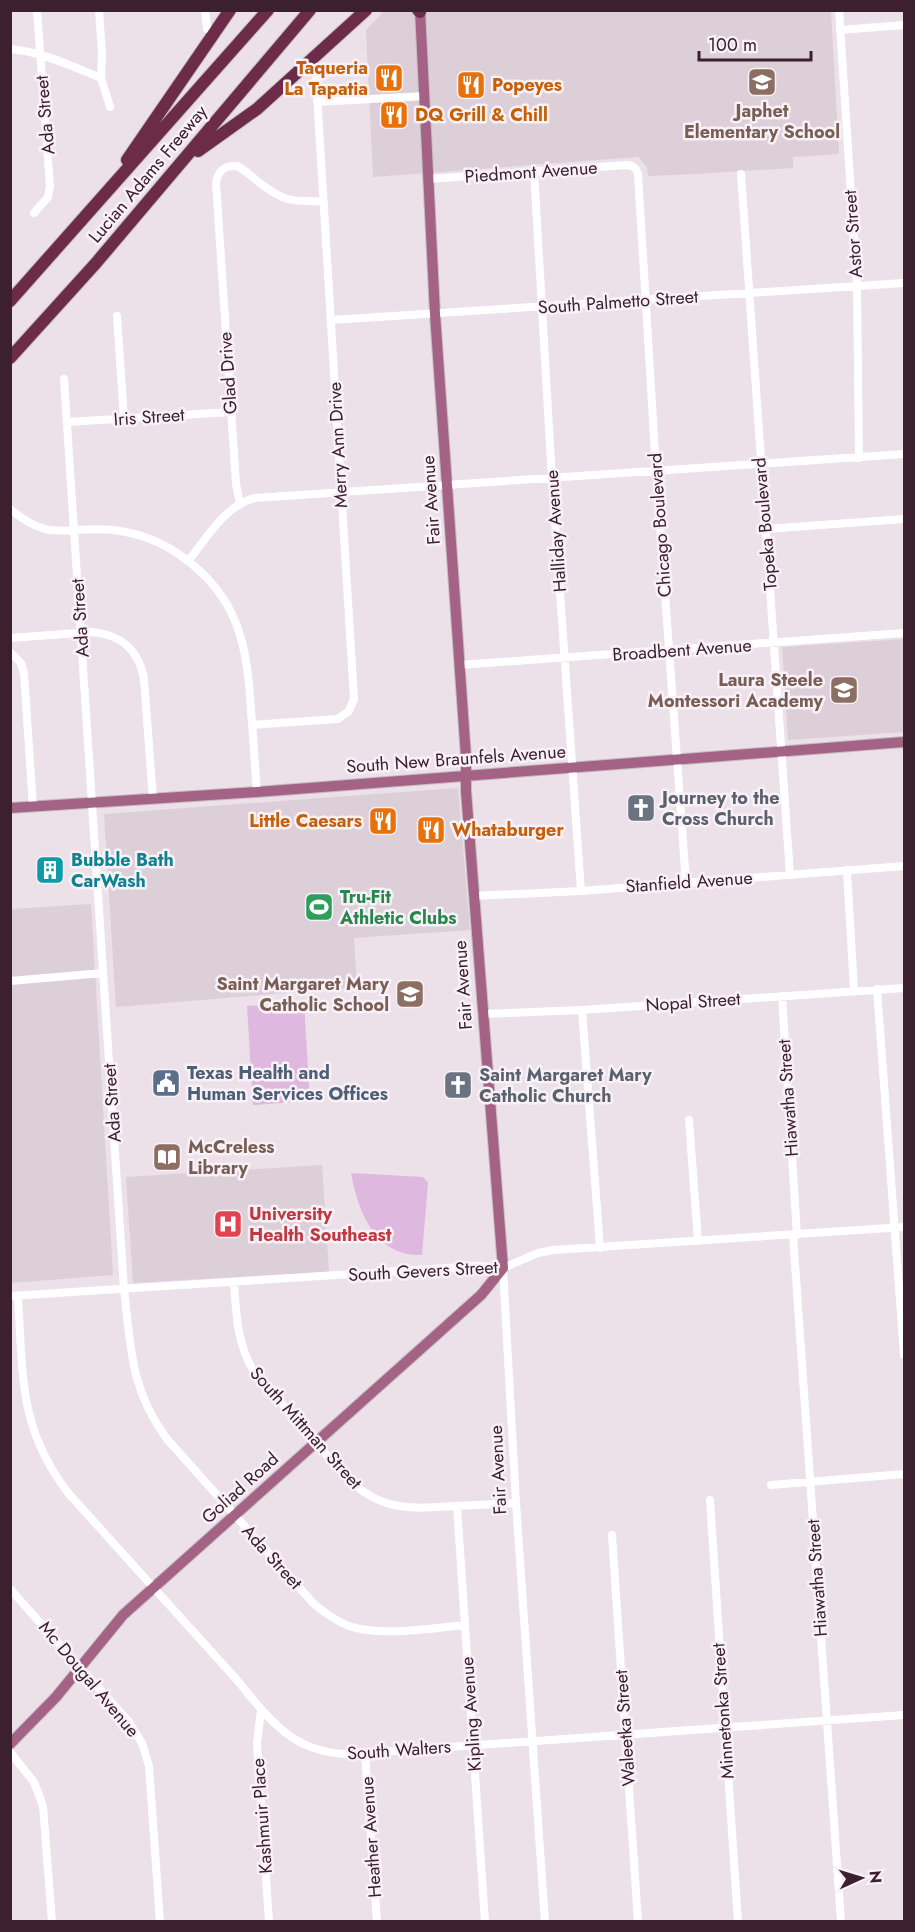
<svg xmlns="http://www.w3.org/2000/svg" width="915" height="1932" font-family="Jost,sans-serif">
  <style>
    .built { fill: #dccfd8 }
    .green { fill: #deb8de }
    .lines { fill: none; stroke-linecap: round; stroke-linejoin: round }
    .major-casing { stroke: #c5bcc1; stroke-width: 12 }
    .highway-casing { stroke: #c5bcc1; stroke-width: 14 }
    .minor { stroke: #fff; stroke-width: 8 }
    .major { stroke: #a46385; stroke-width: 10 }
    .highway { stroke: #6b2b49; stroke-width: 12 }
    .labels { text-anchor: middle; stroke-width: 5; stroke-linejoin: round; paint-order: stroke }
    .food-label { font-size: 18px; font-weight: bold; fill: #c56008; stroke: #f8f1f7; text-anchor: start }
    .education-label { font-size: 18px; font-weight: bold; fill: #785e54; stroke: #f8f1f7; text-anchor: end }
    .street-label { font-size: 18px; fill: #3d2030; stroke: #f8f1f7 }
    .worship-label { font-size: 18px; font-weight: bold; fill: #5b616d; stroke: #f8f1f7; text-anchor: start }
    .culture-label { font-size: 18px; font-weight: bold; fill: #0d838f; stroke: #f8f1f7; text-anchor: start }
    .leisure-label { font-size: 18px; font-weight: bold; fill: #27864d; stroke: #f8f1f7; text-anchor: start }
    .service-label { font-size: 18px; font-weight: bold; fill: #4e5e75; stroke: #f8f1f7; text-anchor: start }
    .health-label { font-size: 18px; font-weight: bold; fill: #be3a42; stroke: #f8f1f7; text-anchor: start }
  </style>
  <rect width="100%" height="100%" fill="#ece0e9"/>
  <path class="built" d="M385,10L831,11L839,154L793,157V168L695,174L648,176L647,167L638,157L373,177L366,30Z
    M904,639V732L788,740L782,647Z
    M458,788L470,930L354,938L357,987L116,1007L104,814Z
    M91,904L113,1275L11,1283V909Z
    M322,1165L329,1272L133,1283L126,1177Z"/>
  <path class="green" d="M304,1003L310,1101L253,1105L247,1006Z
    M351,1173L423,1177L428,1183L422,1255C416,1255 409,1255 403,1253C369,1242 357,1205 351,1173Z"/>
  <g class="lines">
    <g class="major-casing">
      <path id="major" d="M10,808L257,792L904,742
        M10,1744L56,1697L123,1615L481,1295L503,1268L466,791V757L435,314L420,10"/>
    </g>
    <g class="highway-casing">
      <path id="highway" d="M418,10L420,12
        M198,151L257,109L366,10
        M127,160L230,10
        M10,301L268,10
        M10,358L96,263L310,10"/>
    </g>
    <path class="minor" d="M99,10L102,54L101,78L110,107
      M205,10L207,29
      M839,10L857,286L859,458
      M840,30L904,25
      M10,49C43,52 71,66 101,78
      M317,102L425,96
      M534,171L552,479L581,891
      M741,174L790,875
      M428,179L627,165C634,166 636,168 638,174L656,470L686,883
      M34,213L48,197L50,186L37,10
      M117,316L124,419
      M331,320L904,283
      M64,379L124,1289C131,1348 130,1389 167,1439L314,1604C325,1613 336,1621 349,1626C381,1637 431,1628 465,1625
      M67,422L231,412
      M240,503L236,484L216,183C218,171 224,165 237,166C244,169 250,175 256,180C282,201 290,202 323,201
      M10,509C52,544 66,525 113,530C139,533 163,542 184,558C239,598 247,646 251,710C253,737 255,764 257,792
      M766,529L904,519
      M188,561C207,538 225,505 255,498L904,454
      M10,638L91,632C120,634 139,650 144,679L153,799
      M10,652L21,663L24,673L33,807
      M459,665L904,633
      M252,725L338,719L349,711L354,699L316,78
      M847,870L854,991
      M473,896L581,891L904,866
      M10,981L103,973
      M877,989L904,1355
      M782,996L797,1235
      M582,1010L600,1248
      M482,1014L582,1010L904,988
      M689,1120L698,1241
      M793,1235L841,1922
      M503,1268L516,1503L545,1922
      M234,1282C236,1314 237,1344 254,1372L344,1475C380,1512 409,1509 456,1506C476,1505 496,1504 516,1503
      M10,1296L478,1266L503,1268L538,1253L553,1250L904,1227
      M18,1296C23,1373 18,1429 69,1494L237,1680C270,1720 293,1754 351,1754L904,1715
      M771,1485L904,1474
      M710,1500L738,1922
      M457,1506L485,1922
      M612,1535L638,1922
      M10,1589L129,1722L142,1743L149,1766L160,1922
      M261,1710L257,1744L269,1922
      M10,1752L34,1782L43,1806L52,1922
      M365,1753L377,1922"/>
    <use href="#major" class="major"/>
    <use href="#highway" class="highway"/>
  </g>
  <defs>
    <g id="restaurant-square" transform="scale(1.5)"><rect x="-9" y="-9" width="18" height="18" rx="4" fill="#e8710a" stroke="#f8f1f7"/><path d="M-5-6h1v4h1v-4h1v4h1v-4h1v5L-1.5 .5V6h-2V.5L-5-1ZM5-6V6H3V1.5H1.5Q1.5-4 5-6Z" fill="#fff"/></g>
    <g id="school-square" transform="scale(1.5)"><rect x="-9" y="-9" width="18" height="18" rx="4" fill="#8d6e63" stroke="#f8f1f7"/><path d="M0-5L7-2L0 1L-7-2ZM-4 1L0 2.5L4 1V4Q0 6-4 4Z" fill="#fff"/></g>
    <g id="church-square" transform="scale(1.5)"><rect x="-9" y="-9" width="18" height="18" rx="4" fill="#6b7280" stroke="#f8f1f7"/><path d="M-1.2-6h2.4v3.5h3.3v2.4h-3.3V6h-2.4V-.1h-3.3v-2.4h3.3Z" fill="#fff"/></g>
    <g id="building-square" transform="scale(1.5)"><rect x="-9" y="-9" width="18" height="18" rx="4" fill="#0f9aa8" stroke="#f8f1f7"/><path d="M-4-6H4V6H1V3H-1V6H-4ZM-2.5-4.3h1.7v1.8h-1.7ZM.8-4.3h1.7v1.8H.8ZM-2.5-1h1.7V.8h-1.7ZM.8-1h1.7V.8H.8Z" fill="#fff"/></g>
    <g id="stadium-square" transform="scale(1.5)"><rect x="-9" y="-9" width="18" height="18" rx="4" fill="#2e9e5b" stroke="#f8f1f7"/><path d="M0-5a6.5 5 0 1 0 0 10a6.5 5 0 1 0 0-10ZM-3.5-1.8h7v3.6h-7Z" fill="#fff"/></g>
    <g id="civic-square" transform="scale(1.5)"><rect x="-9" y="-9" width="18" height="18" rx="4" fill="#5c6f8a" stroke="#f8f1f7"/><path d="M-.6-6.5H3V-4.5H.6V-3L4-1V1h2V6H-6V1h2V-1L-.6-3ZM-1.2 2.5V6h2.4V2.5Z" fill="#fff"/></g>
    <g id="library-square" transform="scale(1.5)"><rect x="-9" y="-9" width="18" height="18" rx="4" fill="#8d6e63" stroke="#f8f1f7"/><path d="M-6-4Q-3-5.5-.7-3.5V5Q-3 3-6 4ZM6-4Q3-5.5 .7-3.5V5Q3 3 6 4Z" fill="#fff"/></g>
    <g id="hospital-square" transform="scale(1.5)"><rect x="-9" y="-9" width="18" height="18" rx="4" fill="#e0444e" stroke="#f8f1f7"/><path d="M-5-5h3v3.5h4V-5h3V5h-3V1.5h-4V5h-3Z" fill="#fff"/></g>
  </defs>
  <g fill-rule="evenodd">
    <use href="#restaurant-square" x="389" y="78"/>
    <use href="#school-square" x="762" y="82"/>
    <use href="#restaurant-square" x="471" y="85"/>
    <use href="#restaurant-square" x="394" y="115"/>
    <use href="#school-square" x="844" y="690"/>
    <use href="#church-square" x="641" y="808"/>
    <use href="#restaurant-square" x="383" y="821"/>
    <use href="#restaurant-square" x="431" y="830"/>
    <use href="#building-square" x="50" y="870"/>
    <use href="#stadium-square" x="319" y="907"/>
    <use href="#school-square" x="410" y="994"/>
    <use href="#civic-square" x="166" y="1083"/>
    <use href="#church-square" x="458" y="1085"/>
    <use href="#library-square" x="167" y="1157"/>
    <use href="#hospital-square" x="228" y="1224"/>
  </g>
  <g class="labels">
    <g class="food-label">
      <text x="368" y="74" text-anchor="end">Taqueria<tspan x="368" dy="21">La Tapatia</tspan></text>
      <text x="492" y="91">Popeyes</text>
      <text x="415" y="121">DQ Grill &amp; Chill</text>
      <text x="362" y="827" text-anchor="end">Little Caesars</text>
      <text x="452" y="836">Whataburger</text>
    </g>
    <g class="education-label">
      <text x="762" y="117" text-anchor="middle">Japhet<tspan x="762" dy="21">Elementary School</tspan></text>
      <text x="823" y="686">Laura Steele<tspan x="823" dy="21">Montessori Academy</tspan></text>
      <text x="389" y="990">Saint Margaret Mary<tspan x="389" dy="21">Catholic School</tspan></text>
      <text x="188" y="1153" text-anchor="start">McCreless<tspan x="188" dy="21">Library</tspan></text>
    </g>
    <g class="street-label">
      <text transform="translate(45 115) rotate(-95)" y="6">Ada Street</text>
      <text transform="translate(531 172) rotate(-4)" y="6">Piedmont Avenue</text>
      <text transform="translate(148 174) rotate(-50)" y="6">Lucian Adams Freeway</text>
      <text transform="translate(853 234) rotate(-94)" y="6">Astor Street</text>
      <text transform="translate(618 302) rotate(-4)" y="6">South Palmetto Street</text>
      <text transform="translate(228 373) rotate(-94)" y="6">Glad Drive</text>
      <text transform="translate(149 417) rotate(-4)" y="6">Iris Street</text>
      <text transform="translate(338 445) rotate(-93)" y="6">Merry Ann Drive</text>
      <text transform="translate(431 500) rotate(-94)" y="6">Fair Avenue</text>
      <text transform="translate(765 524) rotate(-95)" y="6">Topeka Boulevard</text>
      <text transform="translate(660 525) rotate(-94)" y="6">Chicago Boulevard</text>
      <text transform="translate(556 531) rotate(-94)" y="6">Halliday Avenue</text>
      <text transform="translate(80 618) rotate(-94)" y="6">Ada Street</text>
      <text transform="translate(682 650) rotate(-4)" y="6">Broadbent Avenue</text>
      <text transform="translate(456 759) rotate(-4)" y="6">South New Braunfels Avenue</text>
      <text transform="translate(689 882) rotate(-4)" y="6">Stanfield Avenue</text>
      <text transform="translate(463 985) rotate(-94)" y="6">Fair Avenue</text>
      <text transform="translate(693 1002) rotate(-4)" y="6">Nopal Street</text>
      <text transform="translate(788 1098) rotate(-94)" y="6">Hiawatha Street</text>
      <text transform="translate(112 1103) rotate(-94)" y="6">Ada Street</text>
      <text transform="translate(423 1271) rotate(-3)" y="6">South Gevers Street</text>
      <text transform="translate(306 1428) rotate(48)" y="6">South Mittman Street</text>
      <text transform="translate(498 1470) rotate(-93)" y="6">Fair Avenue</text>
      <text transform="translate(240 1488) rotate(-42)" y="6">Goliad Road</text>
      <text transform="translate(272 1557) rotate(48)" y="6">Ada Street</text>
      <text transform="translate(817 1578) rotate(-94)" y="6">Hiawatha Street</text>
      <text transform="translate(89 1679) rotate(50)" y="6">Mc Dougal Avenue</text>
      <text transform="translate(723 1711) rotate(-94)" y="6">Minnetonka Street</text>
      <text transform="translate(471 1714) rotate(-94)" y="6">Kipling Avenue</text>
      <text transform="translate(625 1728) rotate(-94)" y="6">Waleetka Street</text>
      <text transform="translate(399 1750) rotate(-4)" y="6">South Walters</text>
      <text transform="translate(262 1816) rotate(-94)" y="6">Kashmuir Place</text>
      <text transform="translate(371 1837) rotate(-94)" y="6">Heather Avenue</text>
    </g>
    <g class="worship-label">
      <text x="662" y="804">Journey to the<tspan x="662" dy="21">Cross Church</tspan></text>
      <text x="479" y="1081">Saint Margaret Mary<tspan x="479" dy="21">Catholic Church</tspan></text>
    </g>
    <g class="culture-label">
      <text x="71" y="866">Bubble Bath<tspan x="71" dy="21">CarWash</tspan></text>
    </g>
    <g class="leisure-label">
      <text x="340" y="903">Tru-Fit<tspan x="340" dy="21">Athletic Clubs</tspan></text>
    </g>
    <g class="service-label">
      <text x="187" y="1079">Texas Health and<tspan x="187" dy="21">Human Services Offices</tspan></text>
    </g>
    <g class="health-label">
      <text x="249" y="1220">University<tspan x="249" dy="21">Health Southeast</tspan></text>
    </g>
  </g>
  <rect width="915" height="1932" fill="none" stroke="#3d2030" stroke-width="24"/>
  <g transform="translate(861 1878) rotate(86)" stroke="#f8f1f7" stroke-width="4.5" paint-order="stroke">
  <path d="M0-4.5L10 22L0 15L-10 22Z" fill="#3d2030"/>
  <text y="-9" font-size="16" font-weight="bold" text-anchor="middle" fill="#3d2030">N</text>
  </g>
  <path d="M699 51v9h112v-9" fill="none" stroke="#3d2030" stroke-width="3"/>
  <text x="708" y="51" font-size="18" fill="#3d2030" stroke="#f8f1f7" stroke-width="4.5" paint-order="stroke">100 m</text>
</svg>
